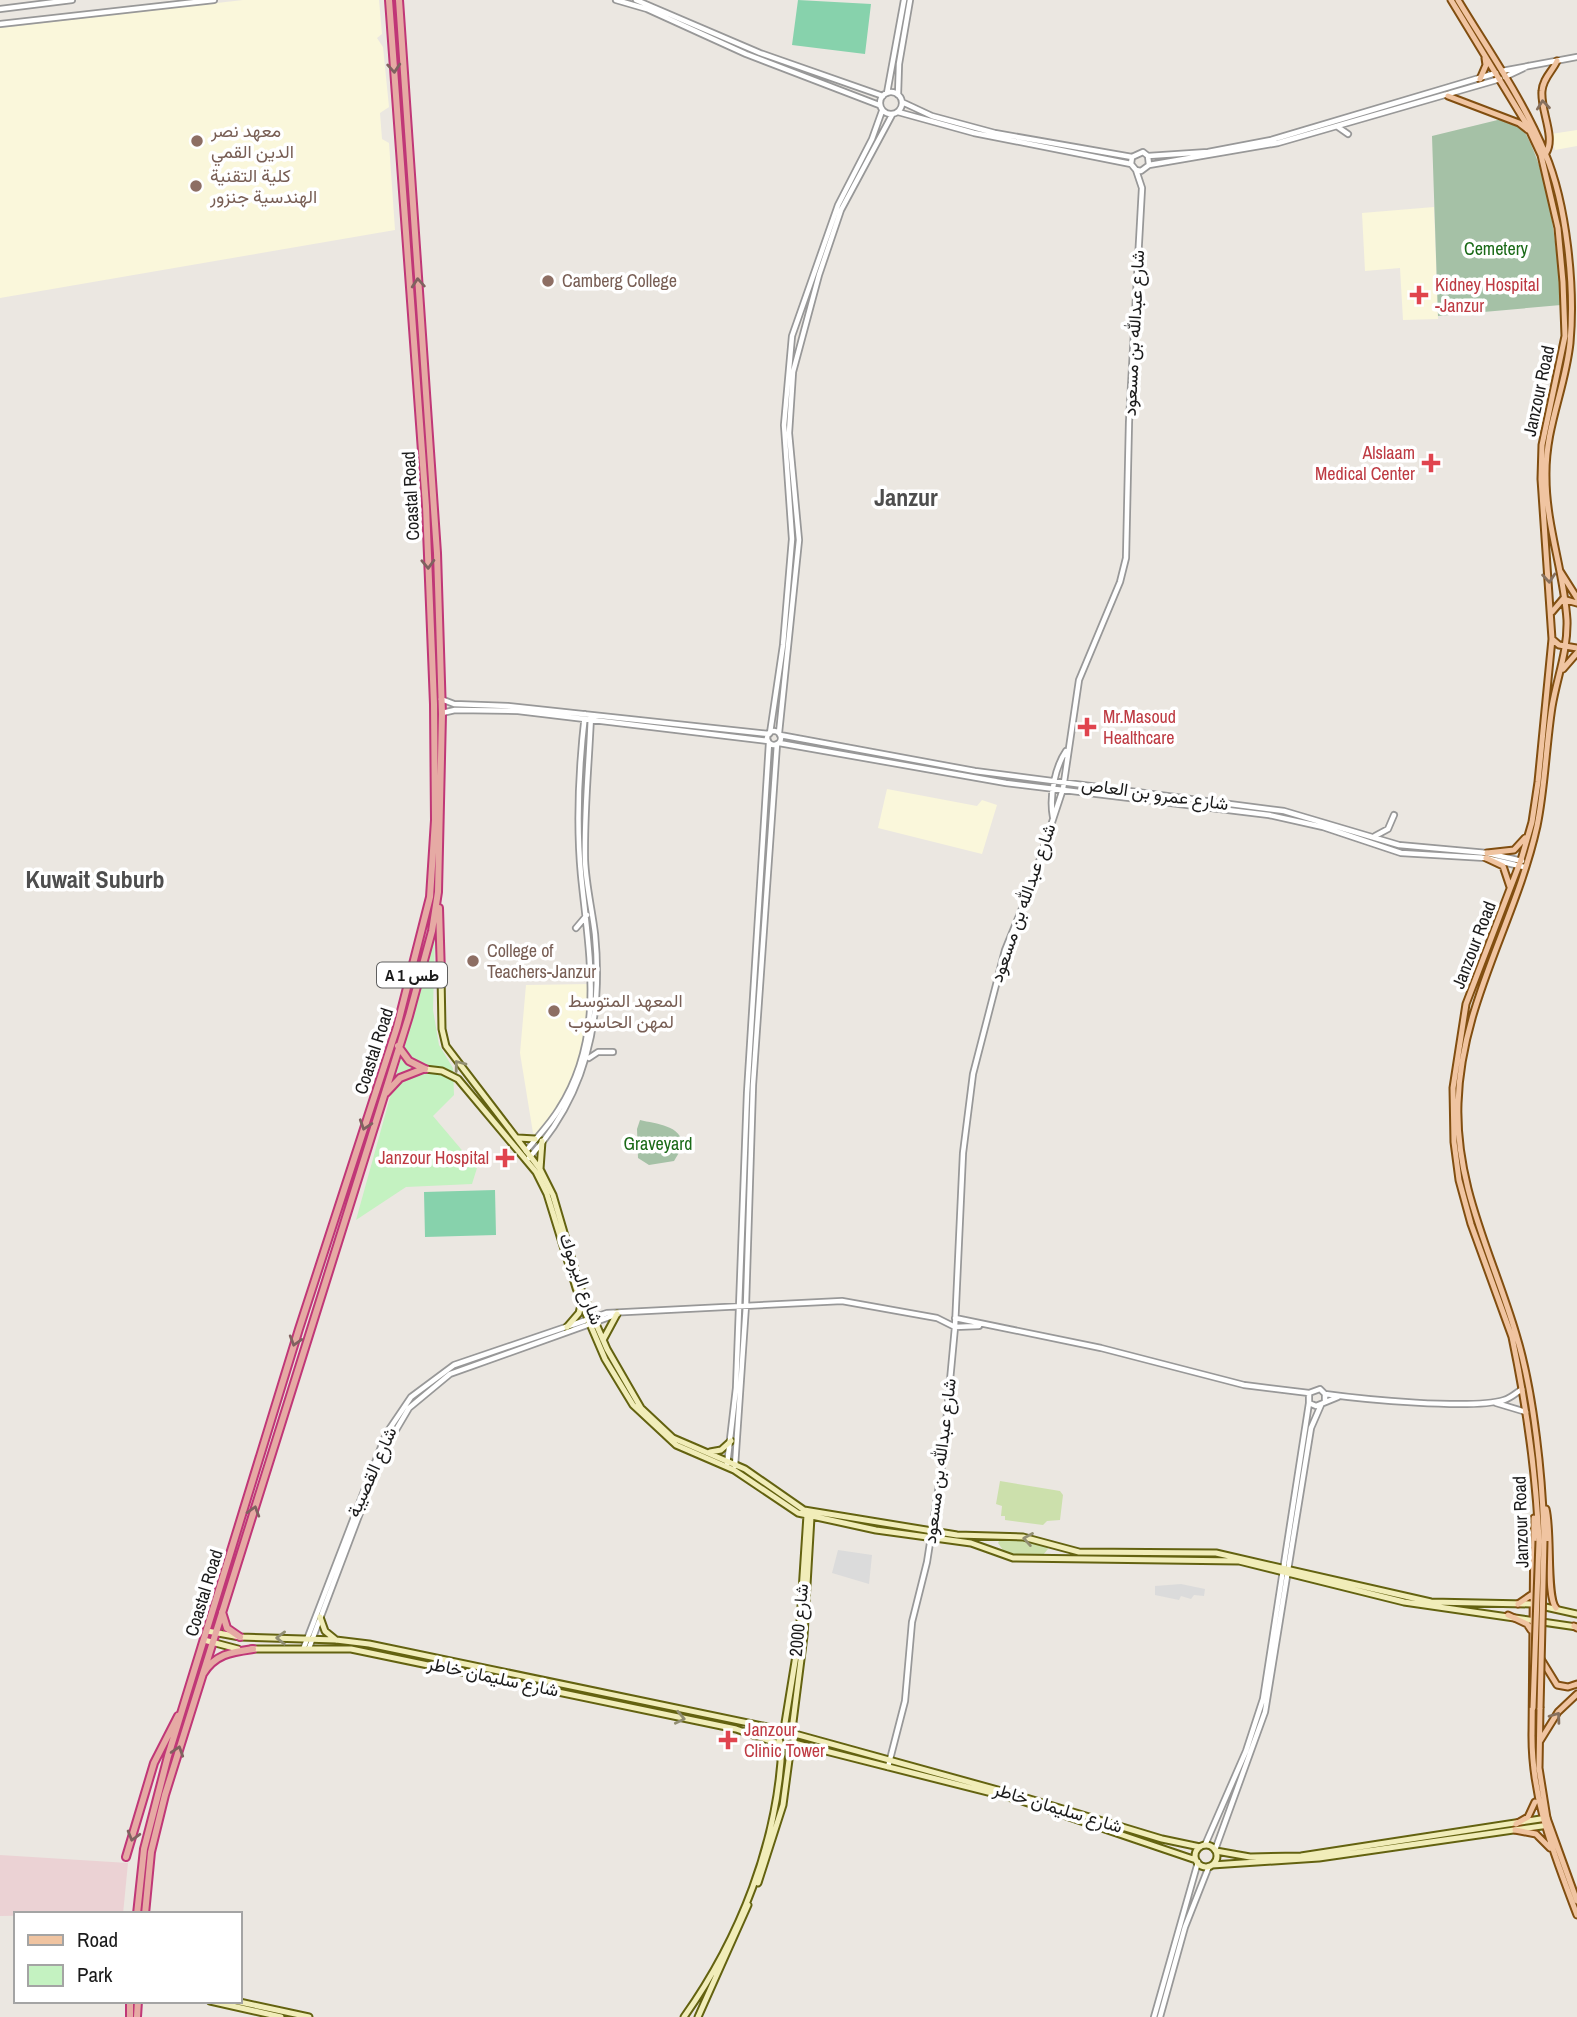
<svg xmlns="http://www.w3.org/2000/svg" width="1577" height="2017" font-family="'Archivo Narrow',Vazirmatn,sans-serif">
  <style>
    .commercial { fill: #ebd2d4 }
    .education { fill: #faf7db }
    .grass { fill: #cce0ac }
    .cemetery { fill: #a5c1a6 }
    .park { fill: #c4f2c1 }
    .pitch { fill: #87d2ac }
    .parking { fill: #dbdbdb }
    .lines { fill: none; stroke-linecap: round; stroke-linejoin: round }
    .tertiary-casing { stroke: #989898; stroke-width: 8 }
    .secondary-casing { stroke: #636210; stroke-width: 9 }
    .primary-casing { stroke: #814e10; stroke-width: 9 }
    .trunk-casing { stroke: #c03777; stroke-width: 10 }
    .tertiary { stroke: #fff; stroke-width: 4.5 }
    .secondary { stroke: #f1edb9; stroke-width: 5 }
    .primary { stroke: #f0c4a1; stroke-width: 5 }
    .trunk { stroke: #e6aaa4; stroke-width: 6 }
    .primary-bridge-casing { stroke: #814e10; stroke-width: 9; stroke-linecap: butt }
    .primary-bridge { stroke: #f0c4a1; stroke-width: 5 }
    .oneway { stroke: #806260 }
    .oneway2 { stroke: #86705e }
    .oneway3 { stroke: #918e72 }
    .education-dot { fill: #8d6e63; stroke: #fff; stroke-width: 2.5 }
    .health-dot { fill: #e0444e; stroke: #fff; stroke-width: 2.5 }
    .labels { text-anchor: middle; stroke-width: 7; stroke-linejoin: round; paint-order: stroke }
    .shield { fill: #fff; stroke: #5f5f5f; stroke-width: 2 }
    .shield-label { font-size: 16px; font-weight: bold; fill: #1b1b1b }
    .education-label { font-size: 18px; fill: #785e54; stroke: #fff; text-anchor: start }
    .park-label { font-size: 18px; fill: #1a6a17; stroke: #fff }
    .health-label { font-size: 18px; fill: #be3a42; stroke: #fff; text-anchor: start }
    .street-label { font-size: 18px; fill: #1b1b1b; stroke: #fff }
    .district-label { font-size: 24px; font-weight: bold; fill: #4e4e4e; stroke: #fff }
  </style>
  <rect width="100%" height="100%" fill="#ebe7e1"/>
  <path class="commercial" d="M0,1855L128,1863L123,1914L0,1916Z"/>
  <path class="education" d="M243,0H379L382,34L377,38L383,47L389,107L380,113L382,139L389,143L395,230L0,298V28Z
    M1577,130V146L1555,150L1551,134Z
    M1434,207L1438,319L1403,320L1400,268L1365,271L1362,213Z
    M887,789L977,806L982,800L997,805L982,854L878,828Z
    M591,984L582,1053L558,1109L536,1134L533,1133L520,1053L526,985Z"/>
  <path class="grass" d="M1000,1481L1060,1491L1063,1495L1060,1520L1047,1521L1043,1525L1005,1520V1516H1001L1002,1506L996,1504Z
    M1001,1537L1026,1539L1047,1545L1048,1549L1043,1555L1032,1557L1005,1553L998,1543Z"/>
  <path class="cemetery" d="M1514,116C1550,161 1557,249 1561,305L1438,316L1432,136Z
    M640,1120C656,1124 682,1125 683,1146L674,1161L649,1165L638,1158L637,1129Z"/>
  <path class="park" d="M435,935L433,1010L439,1045L453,1068L454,1095L433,1116L477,1168L472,1184L406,1187L356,1220Z"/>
  <path class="pitch" d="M798,0L871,4L865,54L792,45Z
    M495,1190L496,1235L425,1237L424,1192Z"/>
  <path class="parking" d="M838,1550L872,1555L869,1584L832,1573Z
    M1181,1584L1205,1589L1204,1596L1194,1595L1191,1599L1181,1596L1179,1600L1155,1595V1586Z"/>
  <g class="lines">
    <g class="tertiary-casing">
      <path id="tertiary" d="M616,0L647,9L746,54L879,105
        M636,0L760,53L883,96
        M0,9L72,0
        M0,24L214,0
        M1502,71L1577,57
        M1505,77L1528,66
        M880 103a11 11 0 1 1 22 0a11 11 0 1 1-22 0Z
        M887,93L904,0
        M898,95L899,64L910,0
        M902,102L932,116L995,133L1132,157L1143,152L1148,156L1149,165L1141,171L1136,170L1131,164L1132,157
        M898,112L974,133L1131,164
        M1338,127L1348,134
        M1148,156L1208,152L1271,140L1496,73
        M1149,165L1278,143L1500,79
        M441,699L454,704L508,706L769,734
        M442,713L455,710L518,711L768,741
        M767 738a7 7 0 1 1 14 0a7 7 0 1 1-14 0Z
        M770,733L783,645L792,539L784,425L792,336L838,205L872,139L882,111
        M779,733L799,540L789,433L793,372L819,275L841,210L892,115
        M780,735L975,771L1284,811L1399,845L1487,853L1522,861
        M779,743L1006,783L1269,815L1323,827L1401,853L1486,858L1524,867
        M1053,817C1049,797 1055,767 1066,751
        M1375,836L1388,829L1394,815
        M576,928L587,915
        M589,1058L598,1052H613
        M526,1151C537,1137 550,1124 559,1109C606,1036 589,955 581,875C576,822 579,766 585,714
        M529,1158C587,1095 603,1016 595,934C592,909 586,885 585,860C584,811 589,764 591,715
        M955,1318L1101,1348L1244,1385L1309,1393
        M1325,1394C1361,1399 1471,1410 1504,1400C1511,1398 1516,1393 1522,1389
        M1325,1401V1394L1320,1389L1309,1393V1403L1316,1406L1338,1397
        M1496,1403L1526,1412
        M727,1465L736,1388L747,1093L769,743
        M735,1466L746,1305L753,1085L777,744
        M304,1647L386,1434L411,1397L454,1365L607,1313L842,1301L937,1318L955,1327L979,1326
        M309,1648L383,1452L409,1408L450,1374L618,1314
        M888,1767L905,1701L912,1622L927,1562L942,1466L955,1327L963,1153L973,1074L1005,950L1030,889L1063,789L1079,680L1120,582L1126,558L1129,422L1142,188L1136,170
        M1205,1845L1246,1751L1263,1699L1309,1403
        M1215,1850L1265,1712L1311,1428L1321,1405
        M1154,2017L1198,1862
        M1160,2017L1185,1927L1209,1866"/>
    </g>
    <g class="secondary-casing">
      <path id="secondary" d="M441,975L442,1029L446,1046L540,1169L553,1195L580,1287L607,1349L641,1408L673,1438L745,1469L804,1510L957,1535L1023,1537L1079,1552L1216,1553L1431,1602L1532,1604L1577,1614
        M425,1069L442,1071L458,1079L536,1172L547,1194L576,1288L590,1324L605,1359L633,1405L676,1445L734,1470L798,1513L876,1530L971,1543L1013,1558L1239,1561L1404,1602L1577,1627
        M518,1138L535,1139
        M540,1169L542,1141
        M567,1327L579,1313L581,1305
        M603,1340L617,1314
        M710,1452L721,1450L731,1441
        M320,1617L325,1631L336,1640
        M207,1631L240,1637L336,1640L369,1644L782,1730
        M204,1640L238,1649
        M251,1649H351L736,1729L785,1746L794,1743V1732L787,1728L778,1736L780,1742
        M784,1729L799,1637L807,1515
        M792,1730L804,1636L811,1517
        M795,1734L1023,1797L1162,1839L1200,1847
        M794,1743L1019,1800L1196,1860
        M1195 1856a11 11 0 1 1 22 0a11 11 0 1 1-22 0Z
        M1216,1851L1250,1857L1301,1856L1547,1818
        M1212,1865L1319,1858L1549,1825
        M758,1883L783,1805L791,1745
        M210,2001L281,2017
        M235,2001L309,2017
        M684,2017C740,1938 778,1842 782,1745
        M698,2017L748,1905"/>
    </g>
    <g class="primary-casing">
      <path id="primary" d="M1451,0L1527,125L1541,155L1558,228L1563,282L1565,336L1542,445L1541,479L1552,639L1538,782L1532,822L1521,860L1466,1004L1453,1088L1454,1142L1459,1180L1471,1224L1512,1337C1526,1404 1536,1472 1539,1541
        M1458,0C1488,50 1523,99 1545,153C1567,205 1575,288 1570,343C1565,390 1545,427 1546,477C1546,526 1564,572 1567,620C1568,651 1557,677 1552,707C1546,746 1545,787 1537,826C1516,921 1461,1003 1458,1103C1455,1187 1493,1256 1516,1334C1534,1393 1543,1480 1544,1541
        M1480,79L1486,65L1485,58
        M1448,96L1519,123L1528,130
        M1546,153C1556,137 1540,110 1542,91C1543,78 1552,72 1557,61
        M1560,571L1577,598
        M1552,612L1563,599L1577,603
        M1552,639L1559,645L1577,648
        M1563,669L1577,653
        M1487,853L1514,850L1525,838
        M1486,858L1503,866L1510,887
        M1546,1509C1552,1531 1546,1597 1556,1608
        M1518,1604L1531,1595
        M1508,1615L1527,1624L1531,1630
        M1574,1626L1577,1628
        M1541,1659L1557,1685L1568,1687L1577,1684
        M1540,1708L1539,1768L1547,1818L1577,1901
        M1532,1732C1531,1799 1554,1854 1577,1915
        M1532,1735L1534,1518
        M1540,1741L1558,1712L1577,1694
        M1516,1824L1528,1817L1535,1802
        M1515,1830L1536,1834L1550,1848"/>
    </g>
    <g class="trunk-casing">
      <path id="trunk" d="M420,973L434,971L441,975L439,908
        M398,1046L409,1061L425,1069
        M386,1093L400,1078L423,1069
        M222,1612L227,1628L240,1637
        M203,1674C215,1654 232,1652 253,1649
        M126,1857L154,1763L178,1716
        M137,1914L144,1849L168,1756L299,1329L397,1027L430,897L435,820L434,704L426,506L389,0
        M145,1914L151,1852L165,1795L409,1016L432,931L438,892L442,714L437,553L399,0
        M130,2017V2001
        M137,2017L138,2001"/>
    </g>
    <use href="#tertiary" class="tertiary"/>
    <use href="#secondary" class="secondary"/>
    <use href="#primary" class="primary"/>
    <use href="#trunk" class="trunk"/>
    <g class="primary-bridge-casing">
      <path id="primary-bridge" d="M1533,1708L1539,1541
        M1540,1708L1544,1541"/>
    </g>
    <use href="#primary-bridge" class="primary-bridge"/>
  </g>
  <defs><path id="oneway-chevron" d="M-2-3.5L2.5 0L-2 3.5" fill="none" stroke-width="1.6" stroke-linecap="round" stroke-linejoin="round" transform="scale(1.75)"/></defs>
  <g class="oneway">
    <use href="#oneway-chevron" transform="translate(394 68) rotate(86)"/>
    <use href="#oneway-chevron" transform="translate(418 283) rotate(-94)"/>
    <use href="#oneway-chevron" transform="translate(428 564) rotate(88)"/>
    <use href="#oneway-chevron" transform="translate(365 1125) rotate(108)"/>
    <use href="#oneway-chevron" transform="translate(295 1341) rotate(107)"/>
    <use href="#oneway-chevron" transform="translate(254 1511) rotate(-73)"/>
    <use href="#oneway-chevron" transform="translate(178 1751) rotate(-72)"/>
    <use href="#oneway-chevron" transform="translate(133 1836) rotate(106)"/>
  </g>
  <g class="oneway2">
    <use href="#oneway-chevron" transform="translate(1543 105) rotate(-96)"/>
    <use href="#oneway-chevron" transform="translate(1549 578) rotate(85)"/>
    <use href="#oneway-chevron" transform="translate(1556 1717) rotate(-54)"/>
  </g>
  <g class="oneway3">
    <use href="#oneway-chevron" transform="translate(459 1065) rotate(-127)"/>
    <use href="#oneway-chevron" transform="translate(1028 1539) rotate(-170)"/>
    <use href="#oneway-chevron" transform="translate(281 1638) rotate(-179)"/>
    <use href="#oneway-chevron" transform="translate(680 1718) rotate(12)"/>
  </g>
  <g class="education-dot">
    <circle cx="197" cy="141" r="7"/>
    <circle cx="196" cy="186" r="7"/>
    <circle cx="548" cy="281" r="7"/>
    <circle cx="473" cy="961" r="7"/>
    <circle cx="554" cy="1011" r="7"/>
  </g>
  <g class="health-dot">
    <path d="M1415.5 284.5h7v7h7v7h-7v7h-7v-7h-7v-7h7z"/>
    <path d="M1427.5 452.5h7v7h7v7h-7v7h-7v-7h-7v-7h7z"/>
    <path d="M1083.5 716.5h7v7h7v7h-7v7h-7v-7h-7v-7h7z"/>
    <path d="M501.5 1147.5h7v7h7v7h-7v7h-7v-7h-7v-7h7z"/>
    <path d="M724.5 1729.5h7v7h7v7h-7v7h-7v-7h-7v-7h7z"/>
  </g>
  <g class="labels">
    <rect class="shield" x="377" y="962.5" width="70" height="25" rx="5"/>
    <g class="shield-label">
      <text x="412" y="981">A 1 طس</text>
    </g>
    <g class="education-label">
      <text x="211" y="137">معهد نصر<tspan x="211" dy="21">الدين القمي</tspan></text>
      <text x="210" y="182">كلية التقنية<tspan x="210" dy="21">الهندسية جنزور</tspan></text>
      <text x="562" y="287">Camberg College</text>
      <text x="487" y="957">College of<tspan x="487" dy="21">Teachers-Janzur</tspan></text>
      <text x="568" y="1007">المعهد المتوسط<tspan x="568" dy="21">لمهن الحاسوب</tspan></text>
    </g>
    <g class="park-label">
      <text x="1496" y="255">Cemetery</text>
      <text x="658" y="1150">Graveyard</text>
    </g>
    <g class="health-label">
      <text x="1435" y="291">Kidney Hospital<tspan x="1435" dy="21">-Janzur</tspan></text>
      <text x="1415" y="459" text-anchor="end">Alslaam<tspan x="1415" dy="21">Medical Center</tspan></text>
      <text x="1103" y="723">Mr.Masoud<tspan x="1103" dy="21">Healthcare</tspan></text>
      <text x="489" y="1164" text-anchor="end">Janzour Hospital</text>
      <text x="744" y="1736">Janzour<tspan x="744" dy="21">Clinic Tower</tspan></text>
    </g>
    <g class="street-label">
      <text transform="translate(1134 333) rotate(-87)" y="6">شارع عبدالله بن مسعود</text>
      <text transform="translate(1539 391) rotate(-78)" y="6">Janzour Road</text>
      <text transform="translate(411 496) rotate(-93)" y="6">Coastal Road</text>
      <text transform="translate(1155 794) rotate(8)" y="6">شارع عمرو بن العاص</text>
      <text transform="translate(1023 903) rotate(-71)" y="6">شارع عبدالله بن مسعود</text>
      <text transform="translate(1474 945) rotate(-69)" y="6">Janzour Road</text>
      <text transform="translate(374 1051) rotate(-72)" y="6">Coastal Road</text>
      <text transform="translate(581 1279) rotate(70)" y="6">شارع اليرموك</text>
      <text transform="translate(940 1461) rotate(-83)" y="6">شارع عبدالله بن مسعود</text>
      <text transform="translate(372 1472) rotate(-66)" y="6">شارع القصيبة</text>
      <text transform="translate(1521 1522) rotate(-92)" y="6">Janzour Road</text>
      <text transform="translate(204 1593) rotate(-73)" y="6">Coastal Road</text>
      <text transform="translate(799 1620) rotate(-85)" y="6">شارع 2000</text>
      <text transform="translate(493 1677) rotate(12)" y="6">شارع سليمان خاطر</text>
      <text transform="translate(1058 1808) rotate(17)" y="6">شارع سليمان خاطر</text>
    </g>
    <g class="district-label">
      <text x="906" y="506">Janzur</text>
      <text x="95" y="888">Kuwait Suburb</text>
    </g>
  </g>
  <rect x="14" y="1912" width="228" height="91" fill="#ffffff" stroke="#a4a4a4" stroke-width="2"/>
  <rect x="28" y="1935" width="35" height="10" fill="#f0c4a1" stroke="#a4a4a4" stroke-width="2"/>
  <text x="77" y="1947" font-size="21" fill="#1b1b1b">Road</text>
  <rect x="28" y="1965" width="35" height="21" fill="#c4f2c1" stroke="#a4a4a4" stroke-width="2"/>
  <text x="77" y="1982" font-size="21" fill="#1b1b1b">Park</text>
</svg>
